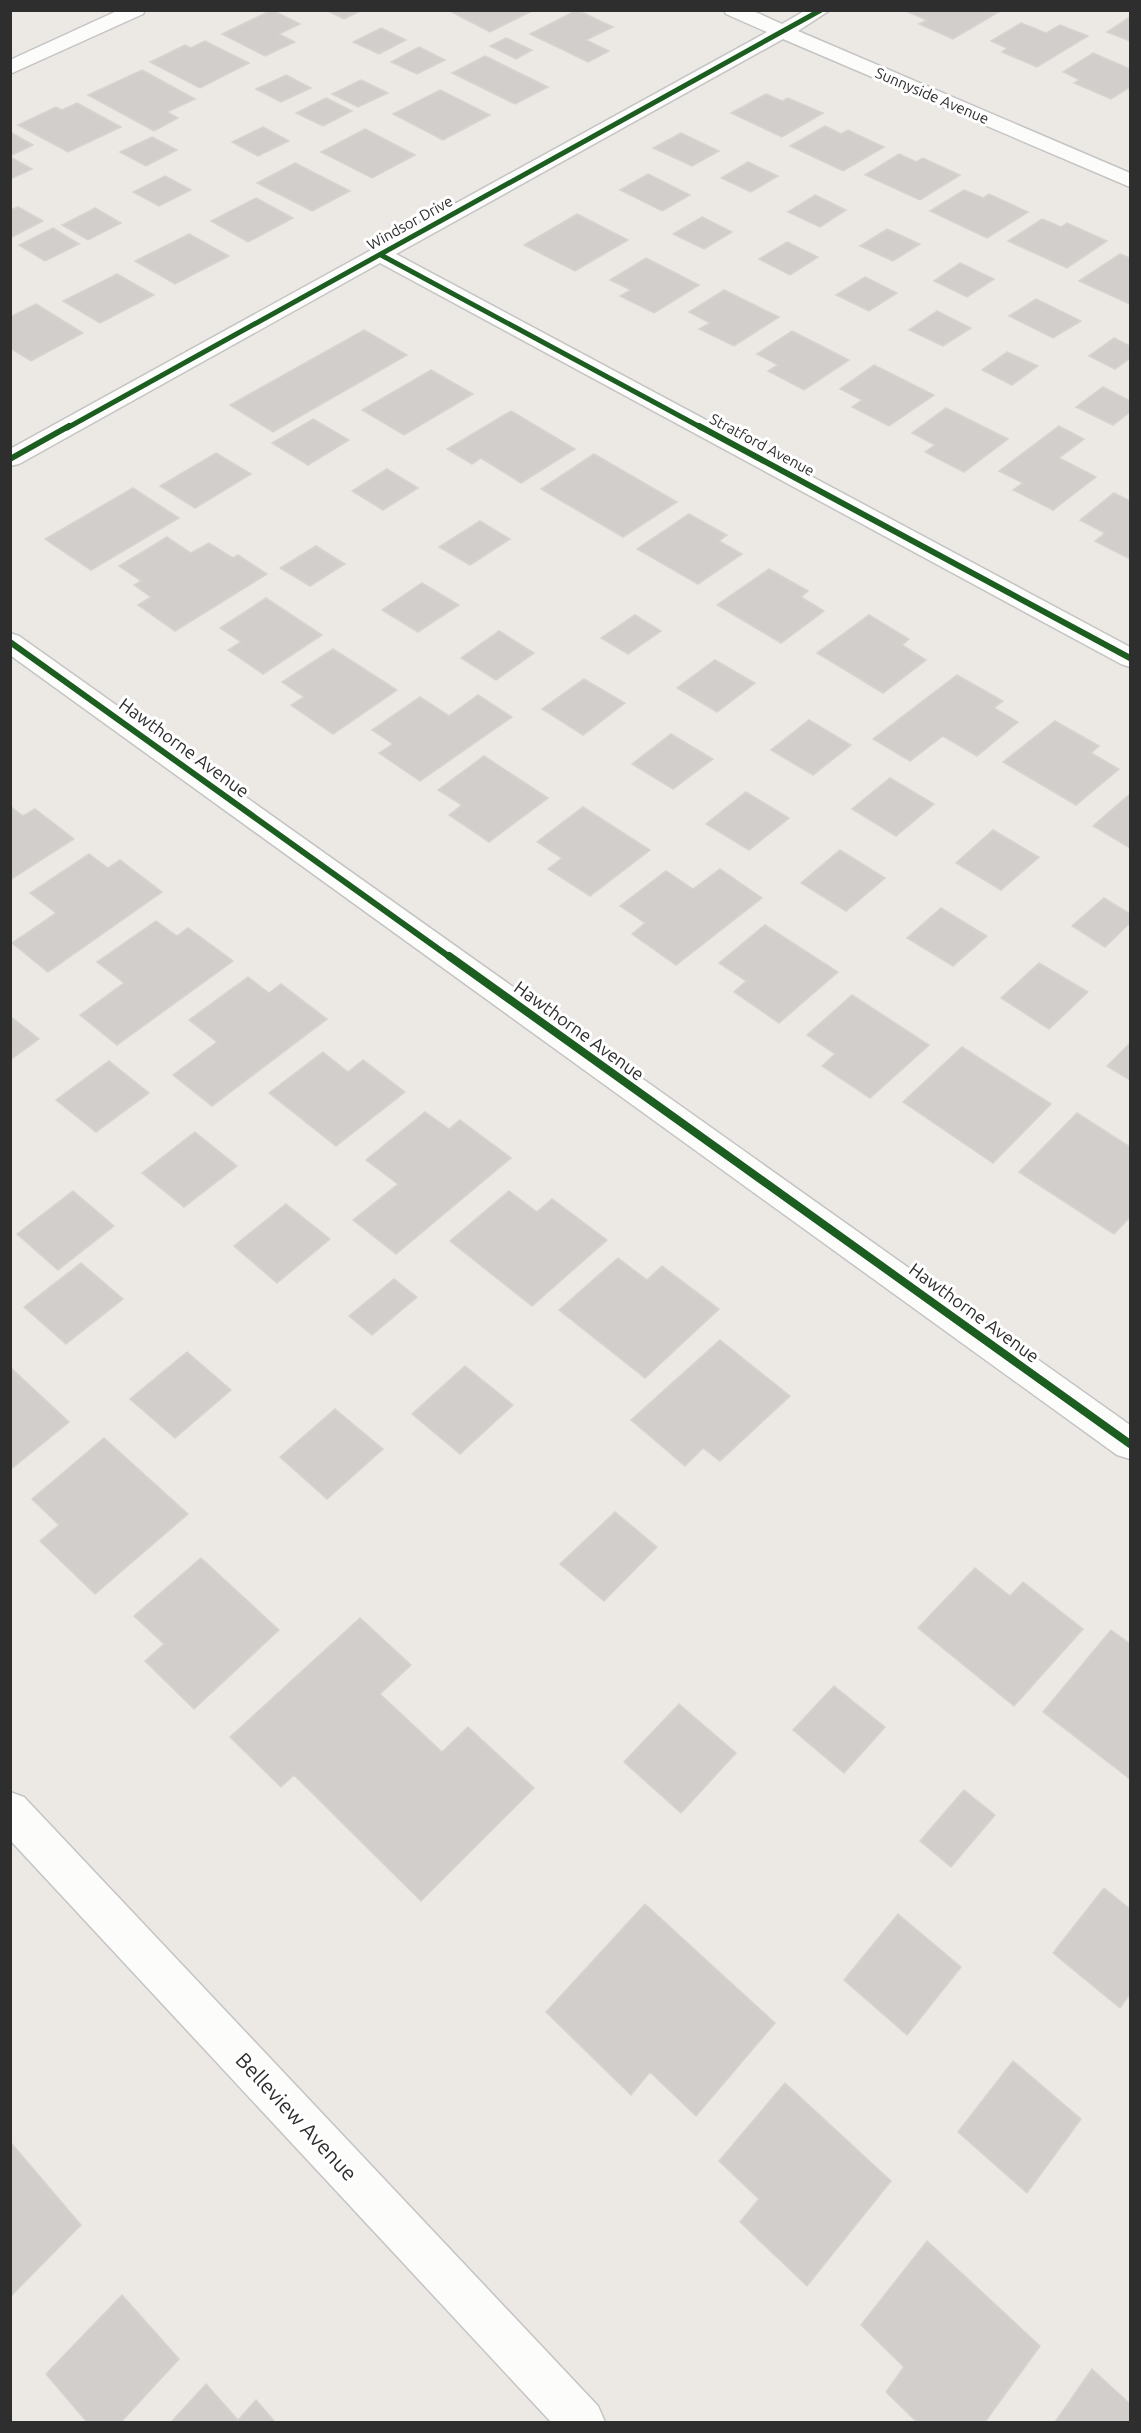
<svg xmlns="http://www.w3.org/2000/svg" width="1141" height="2433" font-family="Ubuntu,sans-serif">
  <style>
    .building { fill: #d1cecb; stroke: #d7d4d0; stroke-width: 1.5 }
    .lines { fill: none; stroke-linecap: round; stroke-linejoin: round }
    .minor-casing { stroke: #c5c4c5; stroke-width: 3 }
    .minor { fill: #fcfcfb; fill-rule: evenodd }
    .cycleway-far2-casing { stroke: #fff; stroke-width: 8 }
    .cycleway-far1-casing { stroke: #fff; stroke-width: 9 }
    .cycleway-casing { stroke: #fff; stroke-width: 11 }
    .cycleway-far2 { stroke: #1b5e20; stroke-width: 5 }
    .cycleway-far1 { stroke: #1b5e20; stroke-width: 6 }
    .cycleway { stroke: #1b5e20; stroke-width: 8 }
    .labels { text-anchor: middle; stroke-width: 6; stroke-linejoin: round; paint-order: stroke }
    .far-street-label { font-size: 15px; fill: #2e2e2e; stroke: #fff }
    .street-label { font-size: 18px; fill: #2e2e2e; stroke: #fff }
    .near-street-label { font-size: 21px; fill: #2e2e2e; stroke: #fff }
  </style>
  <rect width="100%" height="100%" fill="#ece8e4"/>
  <path class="building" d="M272,10L300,24L279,34L295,42L265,56L222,34Z
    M326,10H362L344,19Z
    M448,10H534L490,32Z
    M577,10L613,27L586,40L609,51L588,62L530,34Z
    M910,10H1002L953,39L919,24L927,20L908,12Z
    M1130,17V41L1107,32Z
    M1021,23L1046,33L1060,25L1088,36L1037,67L1002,52L1007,48L991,41Z
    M381,28L406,40L379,54L353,42Z
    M506,38L532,50L516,59L490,46Z
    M205,41L249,63L200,88L150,62L185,45L191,48Z
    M419,47L445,60L417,74L391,62Z
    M1093,53L1130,69V87L1111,99L1074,83L1080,80L1063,72Z
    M485,56L548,87L515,104L452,73Z
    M142,70L195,99L167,112L178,118L154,131L88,95Z
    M286,75L311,88L281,102L256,89Z
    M361,80L388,93L358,107L332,94Z
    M440,90L490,115L443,140L393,114Z
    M766,94L782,101L788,98L823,113L782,137L731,113Z
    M326,98L352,111L323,126L296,113Z
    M77,103L121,127L68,152L18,125L56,107L62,110Z
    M825,126L841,134L848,130L884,147L843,171L790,146Z
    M263,127L289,141L258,156L232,142Z
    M365,129L415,155L372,178L321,152Z
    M10,132L33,145L10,156Z
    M681,133L719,151L692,166L653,148Z
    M152,137L177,150L146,166L120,152Z
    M899,154L916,162L923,158L960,175L920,200L865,175Z
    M10,157L32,169L10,179Z
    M748,162L778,176L751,192L721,178Z
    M295,163L350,191L312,211L257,183Z
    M648,174L690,195L662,211L620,190Z
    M165,176L191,190L159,206L133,192Z
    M964,190L983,198L989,194L1028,212L987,238L930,211Z
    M815,195L846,210L820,227L788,212Z
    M256,198L293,218L248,242L211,221Z
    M18,207L43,221L10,238V210Z
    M95,208L121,223L88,240L62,225Z
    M577,214L628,240L575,271L524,245Z
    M702,217L732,232L704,249L673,234Z
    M1042,219L1061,227L1067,223L1107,241L1067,268L1008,241Z
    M53,228L79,244L45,261L19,245Z
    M887,229L920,244L893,261L860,246Z
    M189,234L229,256L175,284L135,261Z
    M787,242L818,257L790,275L759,259Z
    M1120,254L1130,258V304L1079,281Z
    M646,258L699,285L654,313L620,296L631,290L610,280Z
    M960,263L994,279L967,297L934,281Z
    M117,274L154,295L100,323L63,301Z
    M865,277L897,293L869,311L836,295Z
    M724,290L779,317L734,346L699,329L710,323L689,312Z
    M1036,299L1081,321L1053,338L1009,316Z
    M36,304L83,333L31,361L10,348V317Z
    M937,311L971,328L943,346L909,330Z
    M364,330L407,355L273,432L230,405Z
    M792,331L849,360L804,390L768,371L778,365L757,354Z
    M1114,338L1130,346V358L1115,369L1089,356Z
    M1007,352L1038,366L1012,385L982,370Z
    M874,365L934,395L889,426L852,407L862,400L840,389Z
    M431,370L473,394L404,435L362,410Z
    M1103,387L1130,401V412L1113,425L1076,407Z
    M946,408L1008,439L964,472L925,452L935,445L912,433Z
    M511,411L575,449L521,483L481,458L472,464L447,449Z
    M313,419L349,440L308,465L272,443Z
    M1059,426L1084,439L1059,458L1096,477L1053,510L1013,490L1023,483L999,471Z
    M216,453L251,474L195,508L160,486Z
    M594,454L677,502L623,537L541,489Z
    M387,469L418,488L383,510L352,491Z
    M133,488L179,518L91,570L45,539Z
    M1114,493L1130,501V559L1095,541L1105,533L1080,520Z
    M689,514L727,535L719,541L742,554L698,584L637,549Z
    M480,521L510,539L470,565L439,547Z
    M167,537L191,553L209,543L233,558L238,555L267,574L175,631L138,605L151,597L134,585L141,581L119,566Z
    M316,546L345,564L310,586L280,568Z
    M769,569L808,591L801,597L824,611L781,643L717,605Z
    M422,583L459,605L418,632L382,610Z
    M266,598L322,635L263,674L228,650L241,642L220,628Z
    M635,615L661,631L628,654L601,638Z
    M869,615L909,639L902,645L926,660L883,693L817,653Z
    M499,631L534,653L496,680L461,658Z
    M333,649L397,690L333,734L291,705L304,697L282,682Z
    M715,660L755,683L717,712L677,688Z
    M957,675L1003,701L994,708L1018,722L977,756L943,736L910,761L873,739Z
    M584,679L625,703L583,735L542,709Z
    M478,695L512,717L420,781L379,753L393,744L372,730L420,697L449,716Z
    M809,720L851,745L813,775L771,750Z
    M1055,721L1099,746L1091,753L1119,769L1076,805L1003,762Z
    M671,734L713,759L673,789L632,764Z
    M484,756L548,798L489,842L449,815L462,805L438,790Z
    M890,778L934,804L896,836L852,809Z
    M746,792L789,818L749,850L706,824Z
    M1130,794V848L1093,826Z
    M10,806L23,816L35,809L74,839L10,880Z
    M583,807L650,850L590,896L548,869L562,858L537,842Z
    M993,830L1039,857L1001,890L956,863Z
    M840,850L885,878L846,911L801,883Z
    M89,854L108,868L120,860L162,892L48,972L12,943L56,913L30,893Z
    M720,869L762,898L676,965L632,934L645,923L620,906L666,871L693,889Z
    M1104,898L1130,914V923L1105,947L1072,926Z
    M941,908L987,936L953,966L907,938Z
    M156,921L177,936L188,928L233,961L117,1045L80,1015L124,983L97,962Z
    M765,925L838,972L779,1023L734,992L746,981L719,963Z
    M1039,963L1088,992L1049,1029L1001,998Z
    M248,977L269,993L281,984L327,1019L212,1106L173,1075L217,1042L189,1020Z
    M852,995L929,1045L870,1098L822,1066L835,1054L807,1035Z
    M10,1016L39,1039L10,1060Z
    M1130,1043V1080L1107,1066Z
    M962,1047L1051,1104L993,1163L903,1102Z
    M323,1052L348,1072L363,1060L405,1092L336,1146L269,1093Z
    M109,1061L149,1093L96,1132L56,1100Z
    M425,1112L449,1129L460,1120L511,1158L396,1254L353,1220L398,1184L366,1160Z
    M1077,1113L1130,1147V1217L1114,1234L1019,1172Z
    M195,1132L237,1166L184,1207L142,1173Z
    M73,1191L114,1226L58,1270L17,1234Z
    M509,1191L537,1212L552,1199L607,1240L532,1306L450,1241Z
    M286,1204L330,1239L277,1283L234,1246Z
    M618,1258L647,1280L662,1266L719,1309L645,1378L559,1310Z
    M81,1263L123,1299L66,1344L24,1307Z
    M394,1279L417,1297L372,1335L349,1316Z
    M720,1340L790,1396L720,1461L703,1448L685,1466L631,1420Z
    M187,1352L231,1390L175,1438L130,1399Z
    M465,1366L513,1405L460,1454L412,1414Z
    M10,1367L69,1422L10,1470Z
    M335,1409L383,1449L327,1499L280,1457Z
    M104,1438L188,1514L95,1594L40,1541L59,1525L32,1499Z
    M615,1512L657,1547L604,1601L560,1564Z
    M201,1558L279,1630L194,1709L145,1661L164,1644L134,1616Z
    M975,1568L1010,1596L1023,1582L1083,1629L1014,1706L918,1628Z
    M360,1618L411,1665L380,1694L442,1752L468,1727L534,1788L421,1901L294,1775L281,1787L230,1737Z
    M1111,1630L1130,1644V1779L1043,1712Z
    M834,1686L885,1727L844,1773L793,1730Z
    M679,1704L736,1753L681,1813L624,1762Z
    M964,1790L995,1815L951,1867L920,1841Z
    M1104,1888L1130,1909V1994L1120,2008L1053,1953Z
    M645,1904L775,2023L696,2116L650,2072L631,2095L546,2012Z
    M898,1914L961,1967L907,2035L844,1980Z
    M1013,2061L1081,2119L1027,2193L958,2132Z
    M785,2083L891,2181L807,2286L740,2222L759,2199L719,2161Z
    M12,2144L81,2225L10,2297V2146Z
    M927,2241L1040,2346L985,2422H917L886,2392L904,2367L861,2325Z
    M122,2295L179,2359L121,2422H87L46,2374Z
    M1092,2369L1130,2404V2422H1055Z
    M206,2384L238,2420L256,2400L275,2422H171Z"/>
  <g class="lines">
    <g class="minor-casing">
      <path id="minor" d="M119,10H145L143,14L10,74V60Z
        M724,10H751L782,24L806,10H830L798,31L1130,173V187L783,39L396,254L1130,647V667L1121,664L380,263L19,464L10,466V449L767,32L726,14Z
        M10,633L19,636L1130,1425V1459L1117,1455L10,655Z
        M10,1792L24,1797L598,2406L605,2422H551L10,1840Z"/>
    </g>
    <use href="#minor" class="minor"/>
    <g class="cycleway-far2-casing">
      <path id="cycleway-far2" d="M381,255L702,428
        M67,428L821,10"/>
    </g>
    <g class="cycleway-far1-casing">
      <path id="cycleway-far1" d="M699,426L1130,658
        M10,459L69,426
        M10,642L451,958"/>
    </g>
    <g class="cycleway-casing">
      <path id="cycleway" d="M449,956L1130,1444"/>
    </g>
    <use href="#cycleway-far2" class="cycleway-far2"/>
    <use href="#cycleway-far1" class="cycleway-far1"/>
    <use href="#cycleway" class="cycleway"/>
  </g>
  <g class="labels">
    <g class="far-street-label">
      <text transform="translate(932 96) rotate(23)" y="5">Sunnyside Avenue</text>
      <text transform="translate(410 223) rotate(-29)" y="5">Windsor Drive</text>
      <text transform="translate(762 445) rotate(28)" y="5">Stratford Avenue</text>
    </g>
    <g class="street-label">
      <text transform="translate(184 748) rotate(36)" y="6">Hawthorne Avenue</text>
      <text transform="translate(579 1031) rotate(36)" y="6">Hawthorne Avenue</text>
      <text transform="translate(974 1313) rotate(36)" y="6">Hawthorne Avenue</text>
    </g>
    <g class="near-street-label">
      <text transform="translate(296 2117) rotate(47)" y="7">Belleview Avenue</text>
    </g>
  </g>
  <rect width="1141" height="2433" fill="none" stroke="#2e2e2e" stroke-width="24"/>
</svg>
